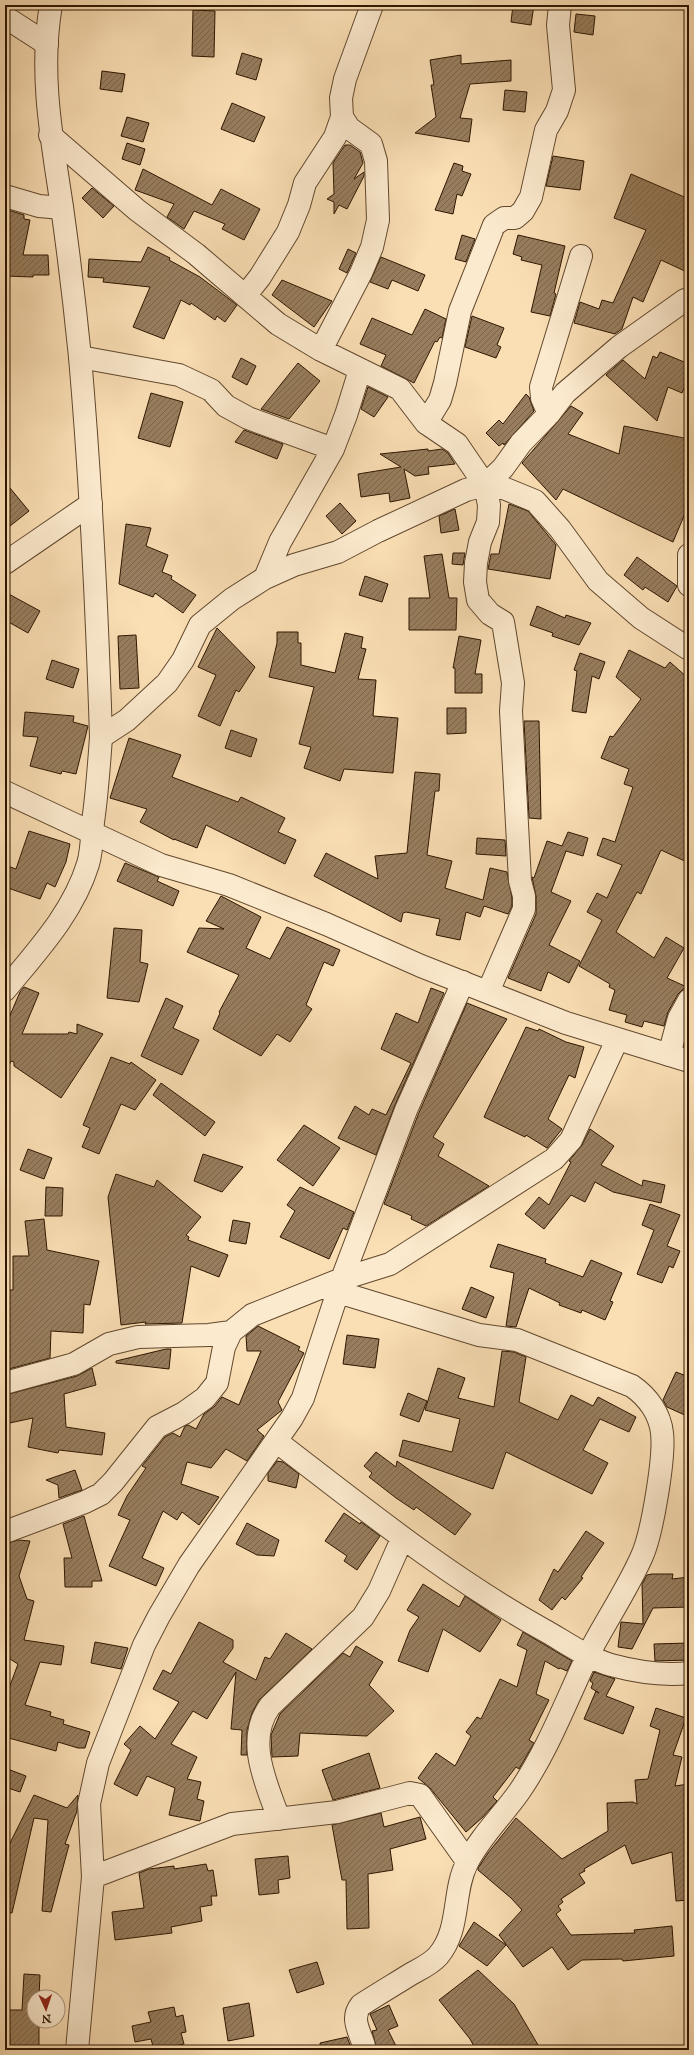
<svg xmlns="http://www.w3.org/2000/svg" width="694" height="2055" font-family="'IM FELL English',serif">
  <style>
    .building { fill: url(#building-hatch); stroke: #2e1600 }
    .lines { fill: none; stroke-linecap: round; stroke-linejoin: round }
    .minor-casing { stroke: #61482d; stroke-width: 24 }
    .tertiary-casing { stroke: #61482d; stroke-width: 24 }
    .minor { stroke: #fceace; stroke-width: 22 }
    .tertiary { stroke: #fceace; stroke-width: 22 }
  </style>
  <defs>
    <pattern id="building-hatch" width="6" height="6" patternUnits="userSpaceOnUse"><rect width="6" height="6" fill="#987e5e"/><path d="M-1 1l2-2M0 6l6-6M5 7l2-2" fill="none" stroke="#7c664b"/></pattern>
  </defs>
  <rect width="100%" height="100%" fill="#fadeb4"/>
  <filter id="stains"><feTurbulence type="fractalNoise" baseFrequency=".005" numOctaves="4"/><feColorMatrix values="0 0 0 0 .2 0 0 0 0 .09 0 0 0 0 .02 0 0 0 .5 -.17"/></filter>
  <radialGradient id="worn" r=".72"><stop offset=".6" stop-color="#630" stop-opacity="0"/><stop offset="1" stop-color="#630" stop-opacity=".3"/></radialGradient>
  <path class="building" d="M513,5H534L531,25L511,22Z
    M193,10L215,11L214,57L192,56Z
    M576,14L595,16L593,35L574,32Z
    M242,53L262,59L256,80L236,74Z
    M461,55V64L511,60V81L470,84L460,118L472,119L469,142L415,133L436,117L431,85H434L430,60Z
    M102,71L125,74L122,92L100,89Z
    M505,90L527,92L525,112L503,110Z
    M232,103L265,117L254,142L221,129Z
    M127,117L149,123L143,142L121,136Z
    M127,143L145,149L140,165L122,159Z
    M345,145H350L360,152L363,163L354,179L364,172V176L347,209L339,205L334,214V202L327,199L334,194L333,163Z
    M553,156L584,161L580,190L546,186Z
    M454,163L463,166L462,171L471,174L462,196L457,194L453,214L435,210Z
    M143,169L212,205L221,189L260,209L244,240L222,229L225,224L194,211L184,229L167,217L174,204L135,190Z
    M631,174L689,199V273L661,260L643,302L633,297L622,329L615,334L574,323L580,302L599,309L602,300L613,303L646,230L614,218Z
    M92,188L114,206L103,218L82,198Z
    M5,209L24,215V219L30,220L23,255H48L49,275H33V277L5,276Z
    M462,235L475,239L466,262L455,259Z
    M518,235L565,246L554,293L556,294L550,316L531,312L542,265L521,260L522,257L513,254Z
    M148,247L170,258L169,260L200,277L237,305L225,322L217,316L215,320L191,303L190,305L181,300L164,339L133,327L150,287L103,282L104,278L88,277L89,259L141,262Z
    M348,249L356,253L347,273L339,269Z
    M381,257L425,275L418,291L392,280L388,289L370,282Z
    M282,280L332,301L314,327L272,295Z
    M425,309L446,319L442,338L440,337L437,342L435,341L414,383L381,366L386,355L360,344L372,318L412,335Z
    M472,316L504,328L497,345L501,347L496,358L465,347Z
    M660,352L689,364V376L682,393L668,387L657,421L606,375L623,360L645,379L653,356L657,358Z
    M241,358L256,366L247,385L232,377Z
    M298,363L320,381L289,419L261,409Z
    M368,387L388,397L374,417L361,409Z
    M151,393L183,402L170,447L138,438Z
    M526,394L529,397L534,411L504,445L503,443L499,446L486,433L499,420L503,424Z
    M571,406L583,413L568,434L619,454L624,426L689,439V504L673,542L563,489L556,500L522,463Z
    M244,430L283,444L277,459L235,442Z
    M428,449V451L442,449L448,453L455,464L428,467L429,474L415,476L404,469L410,498L390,502L389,493L361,497L358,474L401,467L380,454Z
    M5,482L29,511L5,530Z
    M340,503L356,521L342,534L326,516Z
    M509,504L528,511L556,545L550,579L488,569L491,554H499Z
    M455,509L459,530L441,533L439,516Z
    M126,524L151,528L146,546L168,555L162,572L172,576L171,579L196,595L183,613L155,593L153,597L119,584Z
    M453,553H465L463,565L452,564Z
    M442,554L449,598H457L456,630H409V598H430L424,556Z
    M637,557L677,586L668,602L645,587L643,590L624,575Z
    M365,576L388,584L382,602L359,595Z
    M5,592L40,611L28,633L5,620Z
    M537,606L565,618L566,615L591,623L579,645L552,636L553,633L530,625Z
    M217,628L255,667L239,692L236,690L220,726L198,716L216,675L198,667Z
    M277,632H298V643H301V665L335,673L345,633L363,637L361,648L366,649L358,679L376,680L373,716L398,718L393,773L344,769L340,781L304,768L311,747L299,744L314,687L269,677L277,643Z
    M136,635L139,688L120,689L118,636Z
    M459,636L481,640L475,674H482V693H455V668H453Z
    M629,650L665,668L670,662L689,679V863L661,850L641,894L637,892L616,932L654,958L666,937L684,948L667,978L689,988L683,989L678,994L668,1012L664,1026L644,1021L642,1027L625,1022L627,1015L609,1010L615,990L609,987L610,984L579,966L602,920L587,912L597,893L607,898L622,865L597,855L603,838L615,842L633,787L624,784L629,769L601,758L610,736L613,737L641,699L616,677Z
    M580,653L605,662L599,679L592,676L586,713L572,711L577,671L574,670Z
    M52,660L79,669L73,688L46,679Z
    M447,708H466V733L447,734Z
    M25,712L74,716L73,722L88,726L76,774L62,771L61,774L30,766L38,737L23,736Z
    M524,721H539L541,819L529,818Z
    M231,730L257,739L251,757L225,748Z
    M129,738L181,755L172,777L238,802L241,797L285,818L278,832L296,840L285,864L206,825L197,848L174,839V840L140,822L147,809L110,798Z
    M415,772L440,774L439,791H435L427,855L452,861L445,888L483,900L490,868L507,872L512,898V906L508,914L484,906L480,917L466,912L460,940L436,935L440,919L406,912L403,913L401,922L314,876L326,853L378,879L375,856L407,853Z
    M29,831L70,844L66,862L55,887L47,883L40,899L5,887V865L16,869Z
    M568,832L588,838L583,856L566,851L551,892L571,901L549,945L580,961L569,983L548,972L541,991L508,978L536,914V896L532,877L534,878L547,841L562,846Z
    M477,838L505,840L506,856L476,854Z
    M125,863L159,877L157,881L179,891L173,906L117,881Z
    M221,896L261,917L246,948L270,959L287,927L340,950L333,966L324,962L306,1005L312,1009L290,1042L277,1034L261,1056L213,1029L220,1013L219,1012L239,975L187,952L199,928L224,929L206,921Z
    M114,928L142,930L140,962L148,964L139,1002L107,998Z
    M24,987L39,993L22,1034H68L69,1032L77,1034V1024L103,1034L61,1098L14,1066V1062L11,1061L5,1075V1027L20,992Z
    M431,988L444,993L395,1105L376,1155L338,1138L355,1106L369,1115L372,1109L386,1115L411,1063L381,1049L396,1013L418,1023Z
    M166,998L183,1006L173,1028L199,1040L182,1075L141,1056Z
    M467,1003L507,1019L433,1137L444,1144L438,1156L489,1186L426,1226L411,1219L412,1216L384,1204L418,1115Z
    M526,1027L538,1031L539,1029L566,1042L584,1047L575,1078L569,1075L548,1119L562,1129L547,1148L526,1135L525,1137L484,1117Z
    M111,1057L130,1064L131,1062L156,1080L135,1110L121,1104L99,1154L82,1147L90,1128L83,1125Z
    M161,1083L215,1122L205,1136L153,1095Z
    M304,1125L340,1148L313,1186L277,1160Z
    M590,1129L614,1146L601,1165L642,1186L643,1180L665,1185L661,1203L613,1192L595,1182L585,1202L571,1195L544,1229L525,1214L539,1197L549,1205L571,1162L569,1161L582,1145Z
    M28,1149L52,1158L44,1179L20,1170Z
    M203,1154L243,1167L222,1192L194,1181Z
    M116,1174L154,1187L157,1180L201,1217L186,1235L189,1237L188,1240L228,1255L219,1277L191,1266L182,1323L145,1324L146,1322L121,1325L108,1197Z
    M46,1187L63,1188L62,1216H45Z
    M300,1187L354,1212L347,1230L343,1228L329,1259L280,1237L295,1211L287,1205Z
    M650,1204L680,1215L667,1246L680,1251L673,1268L669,1266L662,1283L637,1274L654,1230L642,1225Z
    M44,1219L47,1250L99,1261L90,1305L84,1304L83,1333L51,1331L50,1358L5,1370V1290H13V1256H29L25,1221Z
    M233,1220L250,1223L246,1244L229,1241Z
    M498,1244L546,1259L545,1263L583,1277L591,1260L622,1273L610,1301L613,1302L605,1320L582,1310L581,1313L559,1305L560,1303L529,1288L516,1327L506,1326L514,1273L490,1267Z
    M471,1287L494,1297L486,1318L462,1309Z
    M258,1326L300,1347L298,1350L304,1353L278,1402L282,1410L257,1430L264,1436L247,1461L226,1449L211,1468L187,1462L181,1484L219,1497L199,1525L182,1512L177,1520L163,1511L142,1558L164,1568L156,1586L109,1566L130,1520L118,1515L127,1496L146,1468L142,1466L165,1437L173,1433L180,1437L185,1426L188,1425L196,1429L204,1414L215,1406L222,1397L239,1405L261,1351H247L246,1336Z
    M347,1335L379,1339L375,1368L343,1364Z
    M166,1349H171L169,1369L116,1363V1361Z
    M502,1351L514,1352L526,1357L519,1402L558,1420L571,1395L593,1406L598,1397L636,1417L629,1432L600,1419L583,1450L608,1463L592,1494L506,1452L493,1489L399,1456L403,1440L452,1452L460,1419L425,1410L438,1368L465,1378L458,1398L494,1407Z
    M92,1368L96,1385L64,1394L66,1427L105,1433L102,1455L59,1450L58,1453L28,1447L33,1418L5,1424V1395L77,1376Z
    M676,1372L689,1377V1417L667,1407L663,1400Z
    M408,1393L427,1401L419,1422L400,1415Z
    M376,1452L396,1467L397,1461L471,1514L455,1535L416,1507L414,1510L396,1498L369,1477L372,1473L364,1466Z
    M277,1461L283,1462L299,1474L296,1488L268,1481V1473Z
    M75,1470L82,1490L59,1498L58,1485L46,1480Z
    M344,1513L360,1524L361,1522L380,1536L357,1570L344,1561L347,1556L325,1541Z
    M84,1516L102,1581H92V1587H65L64,1558H72L63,1524Z
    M247,1523L279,1540L274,1556L257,1555L236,1544Z
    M586,1531L604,1543L581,1577L583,1578L565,1600L562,1597L552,1610L539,1600L554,1569L558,1572Z
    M18,1540L30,1541L19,1576L27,1599L34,1601L24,1640L64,1646L61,1665L40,1662L25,1705L51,1712L50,1716L64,1720L63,1724L90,1732L85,1748H78L58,1742L56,1751L5,1737V1690L8,1691L18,1664L5,1656V1544Z
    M652,1574H673L672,1579L689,1577V1607L653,1608L632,1649L618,1647L621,1622L643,1624L642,1584L647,1575Z
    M423,1584L459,1607L465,1596L501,1620L480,1652L443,1629L428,1672L398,1661L410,1630L419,1617L407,1610Z
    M199,1622L233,1640V1648L223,1662L256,1680L265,1657L270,1659L286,1633L312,1649L259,1700L252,1713L247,1730V1755H241L242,1730L231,1729L236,1672L207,1719L193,1711L171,1744L197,1757L187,1779L201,1782L197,1799L204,1801L200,1821L169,1815L175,1788L147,1776L137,1796L114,1784L131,1750L124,1744L140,1726L155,1739L179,1702L153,1689L163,1670L171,1674Z
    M523,1632L572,1661L567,1671L560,1668L559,1669L545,1661L536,1694L549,1700L529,1740L534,1743L519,1769L516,1767L493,1797L497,1801L483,1817L466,1832L430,1788L418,1778L436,1753L455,1766L471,1736L466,1732L477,1717L481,1719L500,1679L517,1687L527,1650L517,1645Z
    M95,1642L128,1648L121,1669L91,1663Z
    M689,1643V1660L655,1661L654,1644Z
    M356,1646L383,1662L369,1685L394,1711L367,1736L300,1733L298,1756L272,1757L271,1735L280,1714L343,1653L350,1657Z
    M594,1672L615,1679L606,1696L634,1707L623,1734L584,1719L596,1691L599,1693L591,1688L593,1683L590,1681Z
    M656,1708L686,1718L673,1755L682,1757L675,1786L689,1784V1900L676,1901L672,1852L632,1864L625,1845L584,1869L585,1871L579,1874L585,1883L561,1899L563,1902L558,1906L561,1910L556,1914L571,1935L635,1933L634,1930L672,1926L674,1956L623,1961L622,1959L582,1960L568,1970L552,1947L523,1967L499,1935L522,1910L511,1898L478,1870V1868L488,1853L516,1818L562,1859L608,1831L607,1803L633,1802L637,1804L635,1780L648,1779L660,1730L650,1726Z
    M369,1753L380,1788L333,1800L322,1770Z
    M5,1768L26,1776L20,1792L5,1787Z
    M34,1795L67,1808L78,1795L77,1811L65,1844L69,1845L51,1912L42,1911L48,1820L34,1818L12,1913L5,1912V1853Z
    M381,1813L384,1827L420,1817L426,1839L390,1849L393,1870L368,1874L369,1928L347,1929L346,1880H342L332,1825Z
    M288,1856L290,1878L278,1880L279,1893L259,1895L255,1859Z
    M206,1864L208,1871L213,1870L217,1896H211L212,1905L200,1907L202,1921L171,1927L172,1933L115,1940L112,1912L144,1908L139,1873L149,1869L174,1866V1869Z
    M474,1922L506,1945L487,1966L459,1946Z
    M317,1962L324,1984L297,1993L289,1970Z
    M478,1970L514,2004L541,2050H476L470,2039L439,2000Z
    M24,1974L40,1975L39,1997H34V2021H39V2050H10L9,2010H22Z
    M249,2003L254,2036L228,2041L223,2008Z
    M389,2005L398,2026L388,2030L398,2050H377L372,2031L377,2030L370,2014Z
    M174,2007L176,2017L183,2015L186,2032L181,2033L184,2044L154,2050L151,2039L135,2042L132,2026L151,2022L148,2012Z
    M347,2037L352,2050H321L320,2043Z"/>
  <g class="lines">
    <g class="minor-casing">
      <path id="minor" d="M5,17L47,44
        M50,135L137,210L196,254L278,324L321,350L400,389L426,423L457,444L485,485L489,505L488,522L480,542L476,563L475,582L478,600L490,614L503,622L513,683L511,711L520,881L524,896V909L488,992
        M5,196L39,206L62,208
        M245,296L260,277L288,232L299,205L305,183L335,137L342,117L341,98L345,79L372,5
        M321,350L361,273L372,247L378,220L376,161L371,144L349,128L342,117
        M80,357L179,375L211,390L226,406L248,418L333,449
        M549,414L542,398L541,387L581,256
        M426,423L440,400L445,383L460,311L494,225L504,218H515L523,211L531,197L546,130L557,111L564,90L558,25L560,5
        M485,485L503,468L521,443L549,414L565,393L619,347L685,300L689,303
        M689,555V585
        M5,563L91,504
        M265,578L280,542L333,449L346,415L360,370
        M101,737L127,720L167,683L183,660L200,625L232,599L265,578L294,565L338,552L378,531L466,490L485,485L501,487L535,501L560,529L598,581L641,618L689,649
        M669,1055L679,1018L689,1000
        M338,1292L479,1335L517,1340L632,1386C648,1397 660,1414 662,1433C665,1457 652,1534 642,1556C627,1590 605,1622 588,1655C566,1701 548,1750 519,1792C502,1816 480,1837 467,1863C452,1892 461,1929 438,1956C431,1964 420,1969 411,1974C395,1984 378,1994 361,2005C349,2020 362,2034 365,2050
        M5,1383L74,1364L109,1344L138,1337L209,1335L231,1332L252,1315L342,1279L406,1110L463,982
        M276,1441C362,1507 447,1576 542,1629C564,1641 587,1658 611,1665C637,1672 663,1676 689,1673
        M5,1532L85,1502L101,1494L113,1482L157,1427L184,1413L205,1398L217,1383L224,1347L231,1332
        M279,1819C266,1783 245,1740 270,1706L363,1617L379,1591L402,1539
        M93,1877L232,1824L337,1812L410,1793L420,1795L467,1861
        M77,2050L93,1877L89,1804L98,1763L144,1645L159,1616L189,1565L292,1418L303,1398L342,1279L390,1264L554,1159L571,1140L617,1040"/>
    </g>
    <g class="tertiary-casing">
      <path id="tertiary" d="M5,792L161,865L229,885L326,924L421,966L566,1023L689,1061
        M5,990C37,951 73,913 88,864C92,851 92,835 93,822C97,794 99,766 101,737C97,610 91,484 80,357C75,307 69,257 62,207C52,140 39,73 51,5"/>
    </g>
    <use href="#minor" class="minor"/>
    <use href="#tertiary" class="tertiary"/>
  </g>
  <rect width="694" height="2055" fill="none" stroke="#fadeb4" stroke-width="20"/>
  <rect x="6" y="6" width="682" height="2043" fill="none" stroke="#2e1600" stroke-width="2"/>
  <rect x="10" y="10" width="674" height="2035" fill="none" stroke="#2e1600"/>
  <g transform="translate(46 2009) rotate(177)"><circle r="19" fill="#fceace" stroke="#aa957c"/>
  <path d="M0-3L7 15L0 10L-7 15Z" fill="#8f2418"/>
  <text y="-6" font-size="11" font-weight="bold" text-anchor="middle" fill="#2e1600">N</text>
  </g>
  <rect width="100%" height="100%" filter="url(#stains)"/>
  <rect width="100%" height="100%" fill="url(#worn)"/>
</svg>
